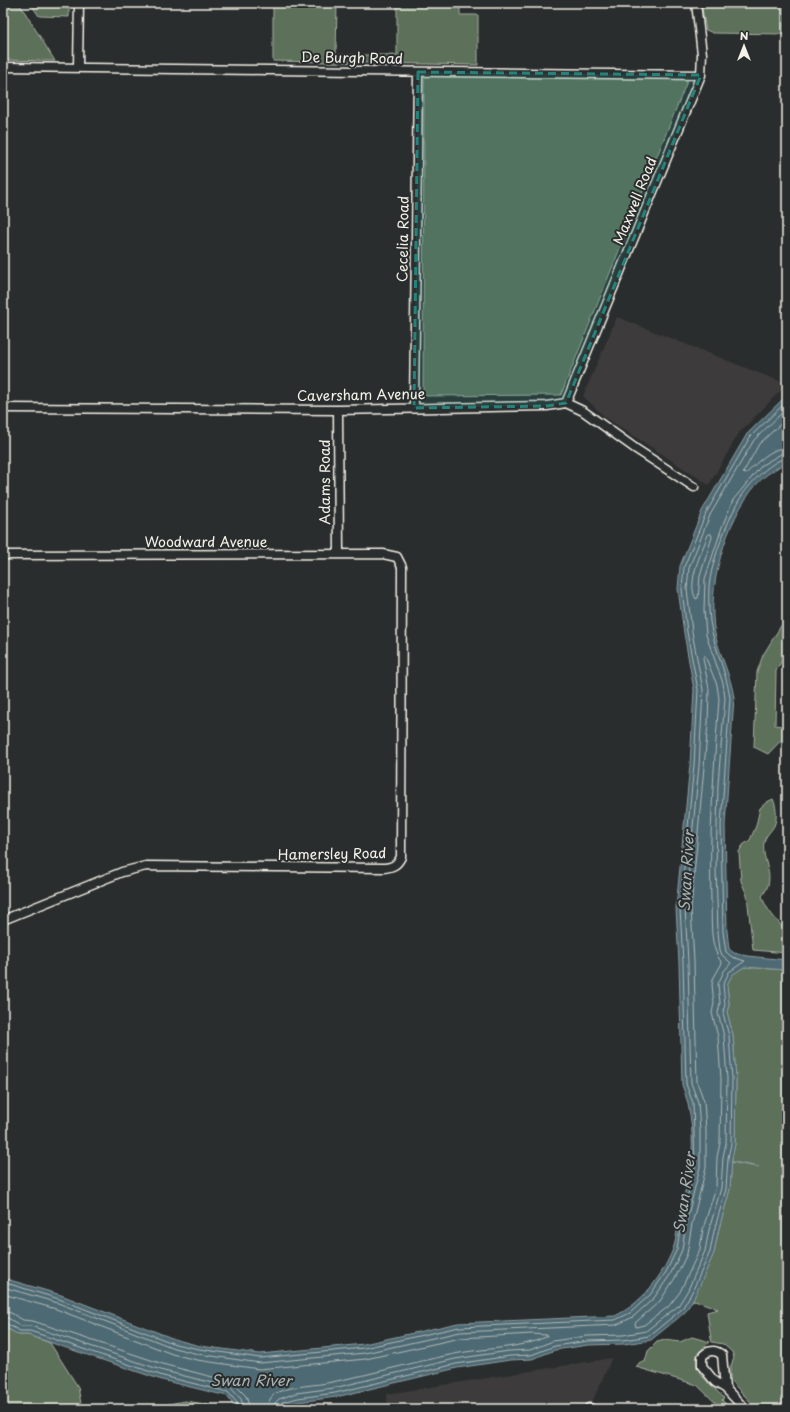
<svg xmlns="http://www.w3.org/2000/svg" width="790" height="1412" font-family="'Playpen Sans',sans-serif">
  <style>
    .built { fill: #3e3a3a }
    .green { fill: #5b705a; stroke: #a8b0a1 }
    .water { fill: #4e6973; stroke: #909fa2 }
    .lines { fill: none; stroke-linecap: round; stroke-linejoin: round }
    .shore { stroke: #b2bbb9; stroke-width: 1 }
    .stream { stroke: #909fa2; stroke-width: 1.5 }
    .minor-casing { stroke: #f4f1e8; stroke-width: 11 }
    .minor { stroke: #2a2d2e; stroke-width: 8 }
    .marked { fill: #26827a; fill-opacity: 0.2; stroke: #26827a; stroke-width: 3; stroke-dasharray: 8 5; stroke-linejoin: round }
    .labels { text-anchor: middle; stroke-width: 4; stroke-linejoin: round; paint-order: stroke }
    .street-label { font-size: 14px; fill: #f4f1e8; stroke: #2a2d2e }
    .water-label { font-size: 15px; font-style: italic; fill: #a9b4b3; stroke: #2a2d2e }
  </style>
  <rect width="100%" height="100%" fill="#2a2d2e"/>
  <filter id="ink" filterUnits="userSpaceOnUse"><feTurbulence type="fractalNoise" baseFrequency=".025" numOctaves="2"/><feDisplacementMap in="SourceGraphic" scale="8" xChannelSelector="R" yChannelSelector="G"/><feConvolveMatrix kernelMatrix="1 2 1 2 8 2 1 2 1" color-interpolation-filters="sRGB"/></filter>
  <g filter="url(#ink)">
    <path class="built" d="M617,317L787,384L739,433L709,485L605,417L583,396Z
      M612,1358L589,1409H388L387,1394Z"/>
    <path class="green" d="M3,3H19L55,61L3,60Z
      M30,3H69V17L39,16Z
      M273,3H337L336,55H397V3H460V15H478V65L273,61Z
      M701,3H787V34L713,33L706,30Z
      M424,76L688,79L561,395L423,396Z
      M787,616V651L776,671L775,725L782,726L787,723V734L768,754L754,747L757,672L763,655Z
      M773,799C777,807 778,822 772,829C769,833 765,837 764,842C761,863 778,876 762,896C765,909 777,920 785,930H787V953L753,950L747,895L741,881L739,852L743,845L750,840L756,826L760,808L767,802Z
      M744,967L787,970V1409H757L730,1380V1368L734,1358L732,1352L723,1344L712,1342L711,1339L707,1312L718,1309L695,1300L692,1301L714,1253L718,1232L730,1189L732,1158L735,1144L736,1078L733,1035L727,1012L729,1004L727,985L731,975Z
      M3,1326L19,1335H28L50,1343L78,1387L82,1409H3Z
      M692,1337L710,1342C680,1363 706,1380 724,1398L722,1400L731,1409H722L697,1385L636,1367L640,1362H645L648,1351L657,1342L665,1340L680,1342Z
      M185,1401L206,1404L215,1409H155L158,1406Z"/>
    <path class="water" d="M787,395V461C776,470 766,473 756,485C726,520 706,588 715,634C720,656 731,676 734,698L725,825L727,931L729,949L734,953L747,956L787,960V970L744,967L732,975L727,985L729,1004L727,1012L733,1035L736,1078L735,1144L732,1158L730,1189L718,1232L714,1253L696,1294L686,1311L677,1319L651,1340L624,1344L588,1345L555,1350L532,1359L510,1360L457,1368L336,1397L298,1402L284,1406L281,1409H236L227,1396L162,1380L28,1335H19L3,1326V1278L61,1295L177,1340L200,1346L260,1354L364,1344L458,1323L615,1316C642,1303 662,1277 673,1249C678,1236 677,1220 681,1207C684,1194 689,1180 691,1166C694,1139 692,1110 682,1085L679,962L676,908L690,765L694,690L684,633L678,589L680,566L702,511L747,434Z"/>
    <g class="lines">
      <path class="shore" d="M787,418L759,444L743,473L746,474C756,463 771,448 787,447
        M711,534L712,537L700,576L698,598L696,599C686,583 702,551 708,535Z
        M705,656L717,685L719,699C714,767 709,833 711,902C712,923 709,946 722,963L713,979L712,985L714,1003L712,1013L718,1037L721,1079L720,1143L717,1157L716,1187L703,1229L700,1249L680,1292L668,1307L644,1325L636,1327L635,1323L660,1301L675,1278L687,1254L692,1224L706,1168V1131L704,1101L697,1082L694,961L691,908L708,724L709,689L703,658Z
        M3,1282L59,1299L175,1344L199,1349L260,1358L364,1348L459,1327L615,1320L630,1313L650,1295L666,1272L677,1249L681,1222L695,1167L693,1103L686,1084L683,962L680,908L694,765L698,690L687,632L682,589L684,567L706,513L750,437L787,401
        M3,1287L58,1303L174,1348L198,1354L260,1363L365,1353L460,1332L616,1325L633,1317L654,1298L670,1275L682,1250L686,1223L700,1167V1131L698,1102L691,1083L688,962L685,908L699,766L703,690L692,632L687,589L689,568L710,515L754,440L787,408
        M3,1294L56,1309L172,1354L197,1360L259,1369L366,1359L460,1338L532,1334L547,1335L546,1337C520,1349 483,1348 454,1354C413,1362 373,1374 332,1382C314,1386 295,1385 278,1392C271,1395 268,1402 267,1409
        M3,1311L11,1313L23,1320L33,1321L166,1365L232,1382L246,1396L250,1409
        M3,1317L8,1318L21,1326H31L164,1371L230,1387L241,1399L244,1409
        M3,1322L20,1331H30L163,1376L228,1392L237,1403L239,1409
        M274,1409L275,1403L279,1399L296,1393L334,1388L455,1359L509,1351L530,1350L553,1341L587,1336L623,1335L646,1331L678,1306L688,1290L705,1251L709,1230L721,1188L723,1157L726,1143L727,1079L724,1036L718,1013L720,1003L718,984L724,971L731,963L722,955L720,950L718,932L716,869L718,784L725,698L723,683L706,635L704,610L705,579L722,527L733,500L762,465L781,454L787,453
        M279,1409L282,1402L298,1398L335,1393L456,1364L510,1356L531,1355L555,1346L588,1341L624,1340L649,1336L682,1309L692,1292L710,1252L714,1231L726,1189L728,1158L731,1144L732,1079L729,1036L723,1013L725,1004L723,985L729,972L745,961L732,957L726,952L723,932L721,825L730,698C726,668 710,641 709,610C709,600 708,589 710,579C714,556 726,525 737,504C744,489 770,460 787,458"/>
      <path class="stream" d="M732,1162L758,1167"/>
      <g class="minor-casing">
        <path id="minor" d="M3,67L701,75
          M78,67L79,3
          M566,403L701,75L702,54L696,3
          M3,408L338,410L547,406L566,403L583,411L636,449L694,487
          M414,408L418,72
          M338,410L339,554
          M3,555L383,554L397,557L402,567L401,857C397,865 393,867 384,868L146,866L122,872L3,920
          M725,1388L722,1355C715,1349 707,1350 702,1357V1366L715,1382L725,1388L745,1409
          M589,1408L592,1409"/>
      </g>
      <use href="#minor" class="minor"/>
    </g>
  </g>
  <path class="marked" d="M418,72L701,75L566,403L547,406L414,408Z"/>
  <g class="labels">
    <g class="street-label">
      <text transform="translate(352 58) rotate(1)" y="5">De Burgh Road</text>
      <text transform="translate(635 201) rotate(-68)" y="5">Maxwell Road</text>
      <text transform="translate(403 239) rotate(-89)" y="5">Cecelia Road</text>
      <text transform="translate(361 395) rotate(-1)" y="5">Caversham Avenue</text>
      <text transform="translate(325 482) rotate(-90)" y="5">Adams Road</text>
      <text x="206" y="547">Woodward Avenue</text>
      <text transform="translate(332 854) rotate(-1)" y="5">Hamersley Road</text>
    </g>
    <g class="water-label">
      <text transform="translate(687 871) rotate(-87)" y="5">Swan River</text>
      <text transform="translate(685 1193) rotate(-82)" y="5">Swan River</text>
      <text x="251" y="1386">Swan River</text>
    </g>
  </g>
  <rect width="790" height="1412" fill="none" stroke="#2a2d2e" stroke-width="16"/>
  <rect x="8" y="8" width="774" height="1396" fill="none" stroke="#f4f1e8" stroke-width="1.5" filter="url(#ink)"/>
  <g transform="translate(744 46)" stroke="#2a2d2e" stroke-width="3" paint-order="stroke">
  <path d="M0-3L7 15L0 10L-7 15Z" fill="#f4f1e8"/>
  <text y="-6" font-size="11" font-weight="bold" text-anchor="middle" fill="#f4f1e8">N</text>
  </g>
</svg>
